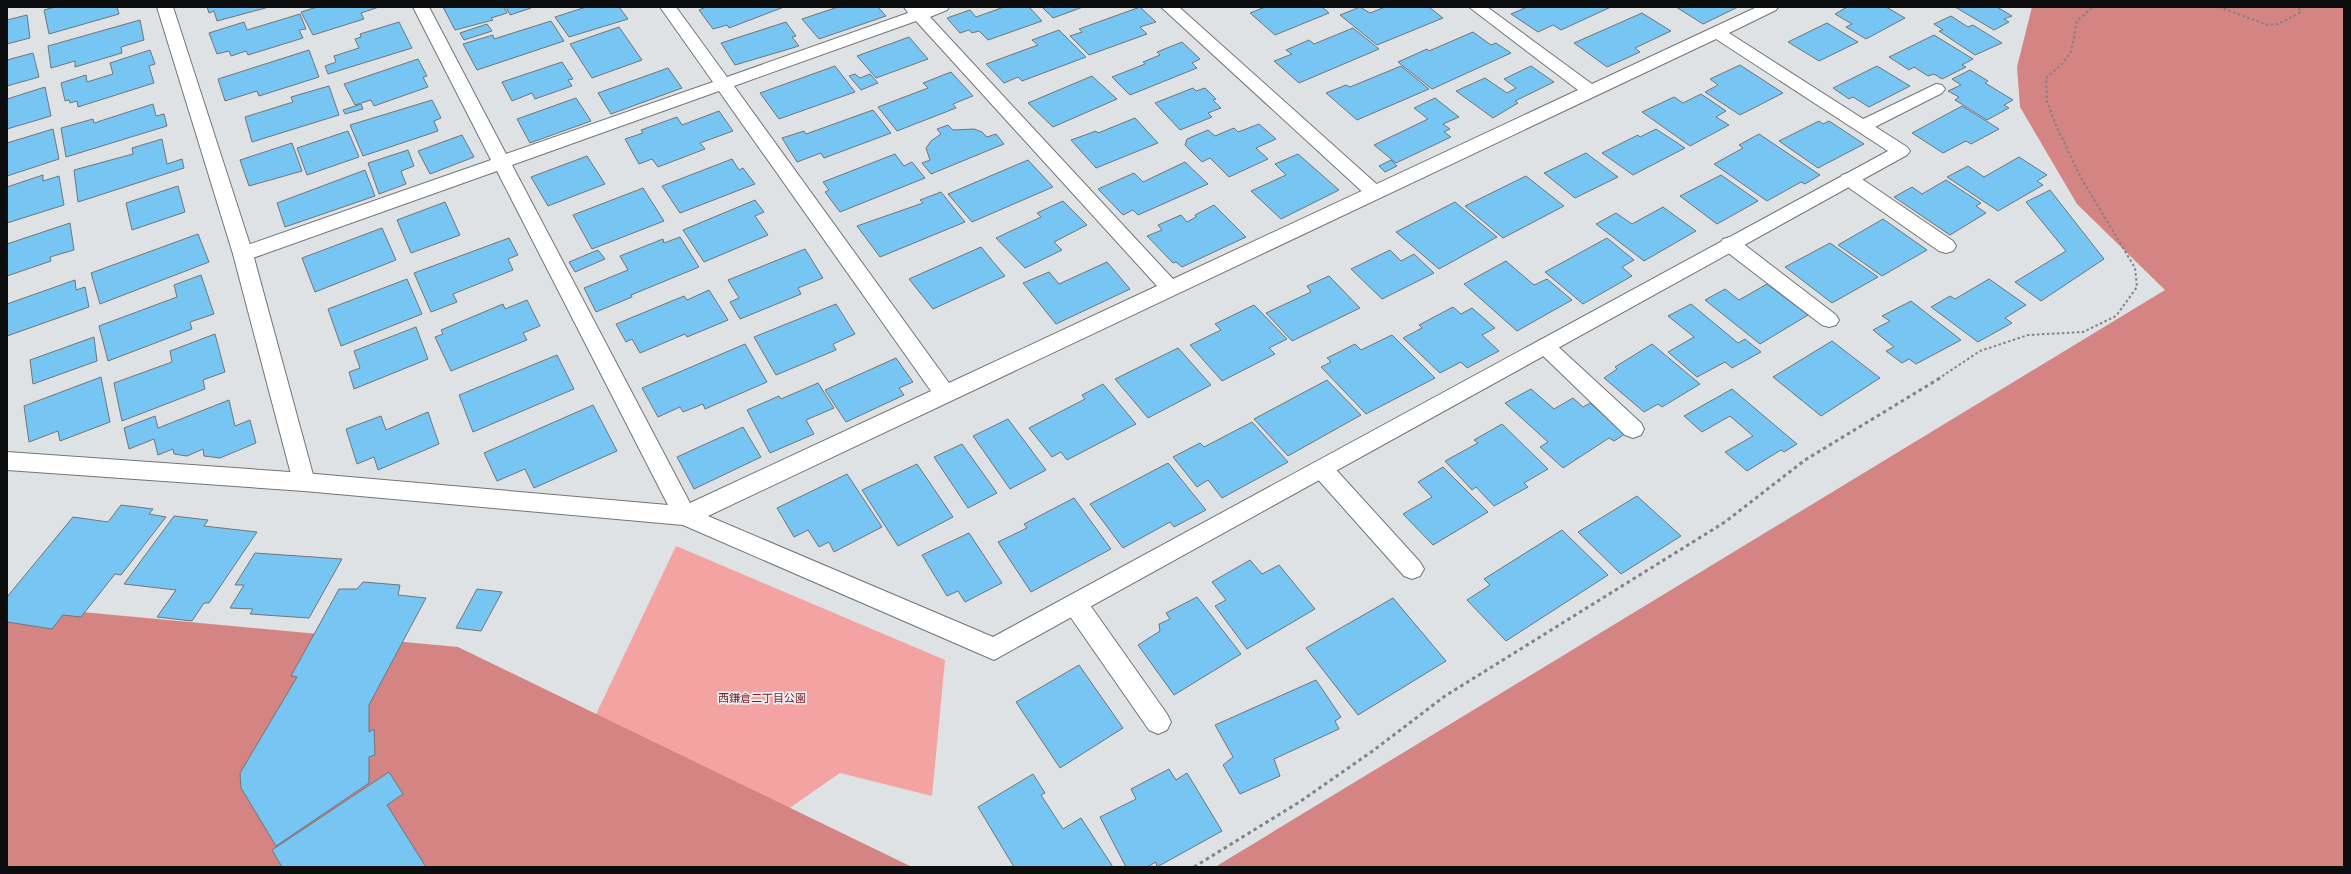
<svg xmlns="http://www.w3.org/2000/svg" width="2351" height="874" font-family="Commissioner,'Noto Sans JP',sans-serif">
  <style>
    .green { fill: #f2a3a2 }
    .forest { fill: #d58484 }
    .building { fill: #77c5f2; stroke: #727577 }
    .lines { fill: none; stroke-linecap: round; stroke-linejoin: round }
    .lane-casing { stroke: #727577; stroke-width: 2 }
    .street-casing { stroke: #727577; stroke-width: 2 }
    .secondary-casing { stroke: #727577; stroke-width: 2 }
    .path-far1 { stroke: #818385; stroke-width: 2; stroke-dasharray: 2.5 2.5; stroke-linecap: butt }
    .path { stroke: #818385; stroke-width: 3; stroke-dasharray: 3.5 3.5; stroke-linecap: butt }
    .lane { fill: #fff; fill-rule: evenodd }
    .street { fill: #fff; fill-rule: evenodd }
    .secondary { fill: #fff; fill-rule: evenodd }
    .labels { text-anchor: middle; stroke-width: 3.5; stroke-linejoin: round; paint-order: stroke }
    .park-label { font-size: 11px; fill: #81212b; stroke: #ebeff1 }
  </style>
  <rect width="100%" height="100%" fill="#dee2e4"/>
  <path class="green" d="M676,546L945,660L932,796L840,773L781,814L589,729Z"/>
  <path class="forest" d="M2032,7H2344V867H1215L2165,290L2077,204L2020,107L2017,67Z
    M7,605L458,647L912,867H7Z"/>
  <path class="building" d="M55,7H117L119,14L49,34L44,10Z
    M207,7H269L217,21L214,11L209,13Z
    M317,7H379L361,13L364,19L313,35L301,12Z
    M443,7H504L507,13L491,18L493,20L455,30Z
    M506,7H530L531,8L510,15Z
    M586,7H619L628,19L569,37L555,17Z
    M706,7H784L729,28L727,25L713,29L699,10Z
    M838,7H878L886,16L819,39L802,19Z
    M1004,7H1029L1042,21L988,40L979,31L972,33L969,30L960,33L947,18L970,10L976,17Z
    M1042,7H1083L1053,18Z
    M1140,7L1156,22L1140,27L1147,34L1089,55L1070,36L1082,32L1079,29Z
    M1265,7H1322L1329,13L1275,35L1250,13Z
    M1360,7L1370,13L1385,7H1429L1443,18L1377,45L1340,15Z
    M1527,7H1611L1561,30L1553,25L1538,32L1511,14Z
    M1676,7H1738L1703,24Z
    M1847,7H1886L1905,18L1866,39L1846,27L1852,24L1835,14Z
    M1955,7H1997L2012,16L2004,19L2009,22L1994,30Z
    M1642,13L1671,31L1635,48L1640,52L1607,67L1574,43Z
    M300,14L306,29L299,30L303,38L248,55L246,51L231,56L229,51L217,54L209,33L244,22L247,30Z
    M27,15L30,38L7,44V20Z
    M1951,16L1968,27L1973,25L2002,43L1975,55L1939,31L1943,30L1934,24Z
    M140,20L144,40L121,47L122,53L75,67V61L51,68L48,46Z
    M551,21L564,41L477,70L463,44L493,35L494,39Z
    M399,22L412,48L328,74L325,66L336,62L334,56L359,48L355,39L361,37L360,34Z
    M786,22L796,36L792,37L799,46L735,65L721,43Z
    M1827,23L1858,42L1819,61L1788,42Z
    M487,24L492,31L464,40L460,33Z
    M619,27L642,60L592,78L570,44Z
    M1353,28L1379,49L1299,83L1274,61L1292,54L1286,50L1309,40L1314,44Z
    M1059,30L1086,57L1022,81L1018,77L1004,83L986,64L1038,45L1032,40Z
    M1473,32L1491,45L1496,43L1511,53L1432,89L1398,62L1427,49L1429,51Z
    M1934,35L1973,59L1962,65L1966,67L1942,79L1934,74L1928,76L1914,67L1909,70L1889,57Z
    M909,37L928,59L876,78L857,56Z
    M1182,42L1200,59L1192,63L1197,68L1130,95L1112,77L1145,64L1143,62L1160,55L1157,52Z
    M150,50L155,64L149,66L154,83L78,107L77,101L70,103L69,100L65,101L61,83L86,75L87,82L113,74L110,63Z
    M309,50L319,77L259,96L257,91L225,101L218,79Z
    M33,53L39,77L7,86V60Z
    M418,59L427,76L423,77L428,87L374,106L371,100L355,105L344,84Z
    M562,62L573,79L568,80L572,86L535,99L532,93L512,101L502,82Z
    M1740,65L1783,93L1740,115L1705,92L1718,85L1710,79Z
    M835,66L855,92L779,119L760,93Z
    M1401,66L1429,89L1357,120L1326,93L1346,85L1350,87Z
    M1531,66L1554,82L1515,101L1518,103L1493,118L1456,91L1485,78L1507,93L1516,88L1504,79Z
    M1877,66L1910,86L1869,107L1853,97L1849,99L1833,88Z
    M668,68L682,88L611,114L598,93Z
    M1970,70L1988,81L1985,83L2013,100L2004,105L2009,108L1987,120L1955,100L1959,97L1948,91L1961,85L1952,79Z
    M951,72L973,96L953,104L956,108L897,131L878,107L928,88L923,83Z
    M855,74L860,78L870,74L878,83L861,90L849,76Z
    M1092,76L1117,99L1053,127L1028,103Z
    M329,86L339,115L252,142L245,117L293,102L291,97Z
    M45,87L51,116L7,129V99Z
    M1193,88L1196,91L1205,88L1216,99L1213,100L1221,108L1208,113L1212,117L1180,130L1155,103Z
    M1701,94L1726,111L1716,117L1729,125L1690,146L1642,112L1674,97L1683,103Z
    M576,98L591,121L530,143L517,119Z
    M1435,98L1459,117L1443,124L1450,129L1444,132L1451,137L1396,163L1374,145L1428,119L1414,108Z
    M432,100L441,118L434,121L438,131L363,156L350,125Z
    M153,104L156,116L164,114L167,126L66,157L61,128L93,119L94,123Z
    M361,104L363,109L345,114L343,110Z
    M1962,106L1999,129L1971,144L1966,141L1943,153L1912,133Z
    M873,110L891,133L824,158L821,153L797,162L782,138L804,131L806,134Z
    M719,111L733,131L700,143L705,149L658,167L652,159L639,164L625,139L643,133L641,130L677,117L682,125Z
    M1135,118L1158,143L1096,168L1071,140L1096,131L1098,133Z
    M1819,121L1823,124L1829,121L1864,144L1818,168L1779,141Z
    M1259,124L1276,139L1256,148L1268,159L1229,177L1210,158L1202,162L1185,145L1187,139L1208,130L1215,136L1234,128L1238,132Z
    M948,125L953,130L974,129L982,132L987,137L996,134L1004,144L931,174L922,163L930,160L926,148L931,141L941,134L937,129Z
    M53,129L59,159L7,176V143Z
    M1656,129L1685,148L1633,175L1602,153L1638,135L1640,137Z
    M348,131L359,157L307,175L297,148Z
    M1759,134L1820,175L1805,184L1801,182L1767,201L1714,164L1743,148L1739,145Z
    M462,135L474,157L430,174L418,151Z
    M162,139L167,164L182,159L184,168L78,202L74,170L133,154L132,148Z
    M292,143L302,171L249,186L240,160Z
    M408,150L414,166L401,171L406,184L379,194L368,163Z
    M1586,153L1618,177L1575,198L1544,173Z
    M895,154L904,166L912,162L925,178L840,212L825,192L829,190L823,182Z
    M1298,154L1339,190L1281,219L1251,191L1286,175L1275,164Z
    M587,156L605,184L548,206L531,177Z
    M2019,157L2047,175L2037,181L2043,185L1998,211L1947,177L1968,166L1984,177Z
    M732,159L739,170L743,168L755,184L680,213L662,186Z
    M1028,160L1053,187L972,222L948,194Z
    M1391,160L1397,166L1385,172L1379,166Z
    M1185,162L1208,184L1138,215L1133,210L1123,215L1098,189L1134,173L1143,182Z
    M365,170L375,196L285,227L277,203Z
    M43,175V181L59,176L64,205L7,223V187Z
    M1721,175L1758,201L1717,224L1680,196Z
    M1526,176L1564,206L1503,238L1465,206Z
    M1946,180L1981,203L1976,206L1986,213L1950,235L1894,197L1912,187L1922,194Z
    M178,186L185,212L132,230L126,203Z
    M643,188L664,221L592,249L573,215Z
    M2050,190L2104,259L2041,301L2015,282L2066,251L2026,202Z
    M941,192L965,222L880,257L857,226L923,203L920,200Z
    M755,200L764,212L755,216L768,235L704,262L683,230Z
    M1063,201L1087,225L1054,242L1062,250L1025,268L996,238L1041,217L1037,213Z
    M445,202L460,235L411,253L397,220Z
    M1455,202L1497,237L1439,269L1396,232Z
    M1214,205L1246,237L1182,267L1176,262L1173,263L1147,236L1162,230L1158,225L1181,215L1187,222L1196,217L1195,215Z
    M1663,207L1696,231L1644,261L1596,224L1616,213L1632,224Z
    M1883,219L1927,250L1882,276L1838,245Z
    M70,223L74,250L50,257L51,261L7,276V244Z
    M382,228L396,260L315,292L302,258Z
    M198,234L209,262L100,304L91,273Z
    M680,237L699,267L631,295L632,297L596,312L584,288L628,270L620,256L663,239L664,243Z
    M509,238L518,255L508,259L513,270L453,294L457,302L431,312L414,273Z
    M1607,238L1634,260L1622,267L1632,276L1583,304L1545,272Z
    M1830,243L1878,277L1832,303L1785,267Z
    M981,247L1005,276L933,309L909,279Z
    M805,249L823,278L798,288L801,294L740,319L730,302L739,298L728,280Z
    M598,250L605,259L575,272L569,262Z
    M1390,250L1401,261L1414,254L1434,273L1382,299L1351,269Z
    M1506,261L1534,285L1547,279L1572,300L1517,331L1464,284Z
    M1107,262L1130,289L1056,324L1023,283L1049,272L1059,284Z
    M201,275L214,314L190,322L192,329L108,361L99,326L177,297L174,285Z
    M1329,276L1360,308L1292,341L1266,313L1311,292L1307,286Z
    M407,279L422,314L341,346L328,309Z
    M1989,279L2026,305L2005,318L2012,323L1978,342L1931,307L1950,296L1955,299Z
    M75,280L76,290L85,287L89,307L7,336V304Z
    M1767,284L1808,315L1760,344L1705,300L1725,289L1739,300Z
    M709,290L728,320L687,337L685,334L640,353L632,339L626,342L616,324L684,296L687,300Z
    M527,300L540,326L523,333L527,340L451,371L435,337L443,334L441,330L503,304L505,309Z
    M1911,301L1961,340L1916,364L1909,359L1902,363L1886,351L1894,347L1873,330L1890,321L1882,316Z
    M836,304L855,334L833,344L836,350L776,375L754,337Z
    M1691,304L1738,343L1745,339L1761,352L1732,368L1725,362L1697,377L1668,352L1694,337L1668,316Z
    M1254,305L1287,339L1269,348L1275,354L1222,381L1190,345L1221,330L1215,324Z
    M1453,307L1461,314L1472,308L1495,328L1482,335L1499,351L1467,368L1461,362L1440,373L1403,338L1422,328L1419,325Z
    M416,327L428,359L354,389L349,372L360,368L354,351Z
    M215,334L225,372L203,380L205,389L122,421L114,383L172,362L170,351Z
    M1392,335L1435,378L1366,414L1321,367L1331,362L1327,358L1355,344L1361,350Z
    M94,337L97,361L33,384L30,360Z
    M1832,341L1880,378L1821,416L1773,377Z
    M745,344L767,382L705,409L703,404L683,412L680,407L658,417L642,388Z
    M1652,344L1700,384L1662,407L1658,404L1644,412L1604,378L1617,369L1615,367Z
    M1178,348L1211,385L1148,418L1115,379Z
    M557,355L574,389L473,432L459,395Z
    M896,358L913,382L899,388L904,395L846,422L825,390Z
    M101,377L110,422L60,441L58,431L29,442L24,406Z
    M1327,380L1361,415L1288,456L1254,419Z
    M818,383L834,408L806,420L814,434L770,453L747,410L779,396L781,399Z
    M1103,384L1136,424L1067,460L1061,452L1052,457L1029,428L1085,399L1082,395Z
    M1531,389L1554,409L1573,398L1583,407L1590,403L1625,434L1614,441L1609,438L1563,468L1540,447L1548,442L1505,403Z
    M1732,389L1797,444L1784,452L1781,450L1747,471L1725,452L1753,436L1730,416L1702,432L1684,416Z
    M229,400L235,426L250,420L256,443L220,458L204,456L203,449L187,456L174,454L173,449L158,455L154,439L129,449L124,428L155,416L158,428Z
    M593,405L617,451L534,488L525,469L497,481L484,453Z
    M428,412L439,444L378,470L374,457L357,464L346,429L381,416L386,430Z
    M1008,419L1046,470L1010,489L973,436Z
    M1252,422L1288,462L1222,498L1208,480L1197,487L1173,457L1200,443L1204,447Z
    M1502,424L1548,469L1524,483L1528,487L1494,506L1476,487L1472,490L1445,461L1478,443L1474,440Z
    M743,427L761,457L694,489L677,457Z
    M962,444L997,493L968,508L934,457Z
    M1168,463L1206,510L1174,527L1170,522L1123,548L1090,504Z
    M917,464L953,517L898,546L862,490Z
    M1443,467L1488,512L1433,545L1403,514L1432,497L1418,482Z
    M847,474L882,527L834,552L829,542L819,547L808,530L794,537L777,508Z
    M1637,496L1681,536L1621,574L1578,532Z
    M1074,498L1111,549L1031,592L998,542L1027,528L1024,524Z
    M121,505L153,509L149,514L166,517L121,575L115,574L81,617L63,615L52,629L7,622V597L73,517L108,522Z
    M174,516L208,520L204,526L257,532L209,603H204L192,621L157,617L176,590L124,584Z
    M1562,530L1608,575L1506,641L1467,600L1490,585L1484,579Z
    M969,533L1002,583L965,602L958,591L947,596L922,555Z
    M255,553L342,559L309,618L250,614L253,609L230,608L244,585H235Z
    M1250,560L1262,574L1279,565L1315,609L1247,649L1215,606L1226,600L1212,582Z
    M363,582L400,585L398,595L426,598L369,705V732L374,729L375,755L369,757V783L276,846L241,788L240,773L297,677L291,676L339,589H357Z
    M477,589L502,592L481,631L456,628Z
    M1197,597L1241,654L1174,695L1138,645L1160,631L1159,624L1170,619L1166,613Z
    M1393,598L1446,661L1358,715L1306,648Z
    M1079,665L1123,728L1060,768L1016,702Z
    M1316,680L1341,717L1335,721L1339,729L1274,759L1280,776L1240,794L1223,765L1233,757L1215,725Z
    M1169,769L1176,780L1187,773L1222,831L1157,867L1156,862L1147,867H1126L1100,817L1136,799L1131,789Z
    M389,772L403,794L387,805L426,867H282L272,850Z
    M1033,774L1045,793L1041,795L1063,829L1081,818L1113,867H1014L978,807Z"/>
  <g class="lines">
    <g class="lane-casing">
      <path id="lane" d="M1936,84L1942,85L1945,89L1942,93L1869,130L1863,132L1857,130L1854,126L1857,122Z
        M1849,173L1856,175L1953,241L1956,246L1953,251L1946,253L1939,251L1842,183L1840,179L1842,175Z
        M1730,237L1737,239L1836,315L1839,320L1836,325L1829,327L1822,325L1723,249L1720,244L1723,239Z
        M1545,338L1552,341L1641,423L1644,429L1641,435L1633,438L1625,435L1538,351L1535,346L1538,341Z
        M1322,460L1330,463L1420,562L1424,569L1420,576L1412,579L1404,576L1314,475L1311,469L1314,463Z
        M1076,594L1085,598L1167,714L1171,722L1167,730L1158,734L1149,730L1067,612L1064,605L1067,598Z"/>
    </g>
    <g class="street-casing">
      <path id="street" d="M413,7H429L506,154L713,82L660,7H676L727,77L908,13L904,7H949L947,10L930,17L1173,279L1578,90L1469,7H1487L1592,84L1757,7H1778L1776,10L1729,33L1907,147L1910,151L1907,155L994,660L683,525L304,491L7,470V452L304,473L668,505L497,171L250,259L243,261L236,259L233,254L236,249L491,160ZM916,21L1157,286L949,383L734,86ZM1716,39L1888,151L993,637L708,516ZM719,91L931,391L690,503L512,165Z"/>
    </g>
    <g class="secondary-casing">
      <path id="secondary" d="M157,7H173L253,254L315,482L312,488L304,491L296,488L293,482L233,254Z
        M1161,7H1179L1381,188L1383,192L1381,196L1374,198L1367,196Z"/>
    </g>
    <path class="path-far1" d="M2219,7L2268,25L2278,24L2301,12L2298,7
      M1938,379L1980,351L2028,335L2083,332L2116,316L2137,287L2135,268L2080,176L2055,123L2047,101L2046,78L2062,64L2071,52L2077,21L2093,7"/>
    <path class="path" d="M1194,867L1301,801L1374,750L1445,696L1725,522L1805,460L1940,378"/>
    <use href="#lane" class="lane"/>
    <use href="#street" class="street"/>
    <use href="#secondary" class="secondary"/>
  </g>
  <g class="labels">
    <g class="park-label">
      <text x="762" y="702">西鎌倉二丁目公園</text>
    </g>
  </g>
  <rect width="2351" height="874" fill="none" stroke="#0c0d0e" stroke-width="16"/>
</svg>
